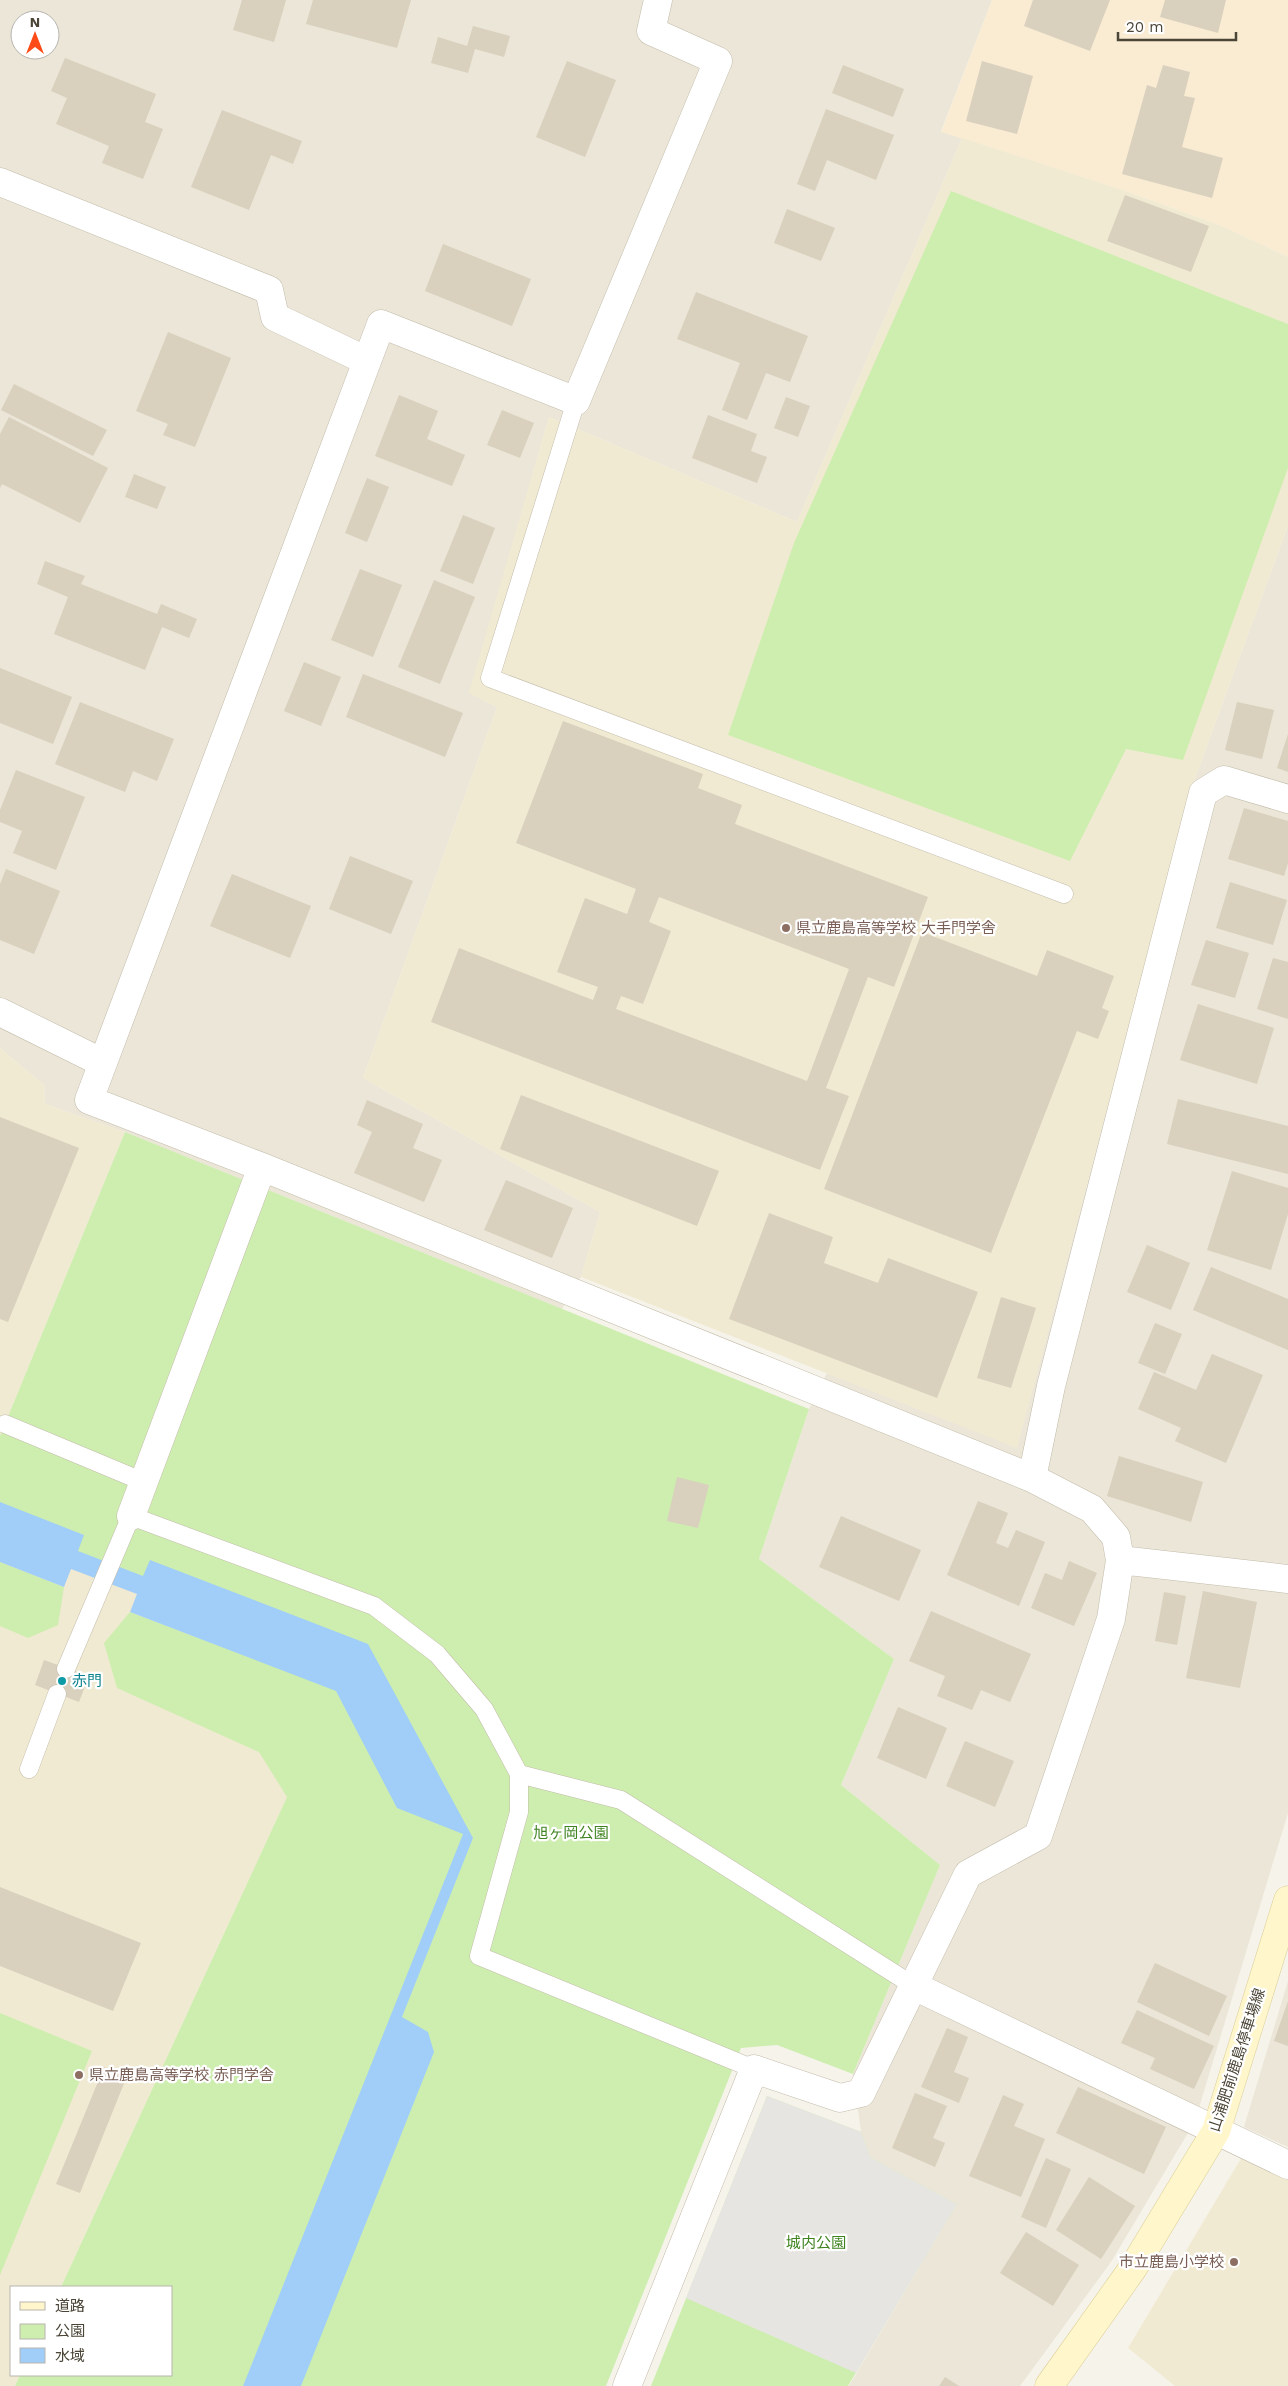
<svg xmlns="http://www.w3.org/2000/svg" width="1288" height="2386" font-family="'Work Sans','Noto Sans JP',sans-serif">
  <style>
    .residential { fill: #ebe6d7; fill-rule: evenodd }
    .commercial { fill: #f9ecd3 }
    .education { fill: #f1ead2 }
    .green { fill: #cdeeaf }
    .parking { fill: #e7e5e1 }
    .water { fill: #a1cef8 }
    .building { fill: #d9d0be; fill-rule: evenodd }
    .lines { fill: none; stroke-linecap: round; stroke-linejoin: round }
    .lane-casing { stroke: #c3bcab; stroke-width: 19 }
    .street-casing { stroke: #c3bcab; stroke-width: 29 }
    .secondary-casing { stroke: #dbcd95; stroke-width: 29 }
    .lane { stroke: #fff; stroke-width: 18 }
    .street { stroke: #fff; stroke-width: 28 }
    .secondary { stroke: #fff6cb; stroke-width: 28 }
    .education-dot { fill: #8d6e63; stroke: #fff; stroke-width: 2 }
    .culture-dot { fill: #0f9aa8; stroke: #fff; stroke-width: 2 }
    .labels { text-anchor: middle; stroke-width: 4.5; stroke-linejoin: round; paint-order: stroke }
    .education-label { font-size: 15px; fill: #785e54; stroke: #fff; text-anchor: start }
    .culture-label { font-size: 15px; fill: #0d838f; stroke: #fff; text-anchor: start }
    .park-label { font-size: 15px; fill: #408422; stroke: #fff }
    .street-label { font-size: 15px; fill: #4b4537; stroke: #fff }
  </style>
  <rect width="100%" height="100%" fill="#f6f3ea"/>
  <path class="residential" d="M0,0H992L941,131L962,138L797,522L549,417L470,693L497,707L363,1078L600,1212L581,1277L562,1309L125,1132L45,1104L44,1085L0,1048ZM20,20H50V50H20Z
    M1288,526V1813L1195,2121L1111,2262L1020,2386H849L957,2204L871,2158L861,2132L853,2074L940,1865L841,1785L894,1659L759,1559L809,1409L827,1373L1017,1447L1195,778Z
    M1288,1981V2147L1244,2127Z"/>
  <path class="commercial" d="M992,0H1288V257L1219,225L1125,191L941,132Z"/>
  <path class="education" d="M962,138L1125,191L1219,225L1288,257V526L1195,778L1017,1448L581,1277L600,1212L363,1078L497,707L469,693L549,417L797,522Z
    M0,1048L44,1085L45,1104L125,1132L0,1436Z
    M0,1537L349,1663L61,2287H11V2375H20L15,2386H0Z
    M1243,2155L1288,2176V2386H1175L1128,2348Z"/>
  <path class="green" d="M951,191L1288,324V468L1183,760L1126,749L1070,861L728,735L794,543Z
    M125,1132L809,1409L759,1559L894,1659L841,1785L940,1865L853,2074L777,2045L741,2048L606,2386H15L20,2375H171V2287H61L287,1797L259,1752L117,1688L104,1643L130,1612L336,1690L349,1663L0,1537V1436Z
    M0,1562L64,1587L58,1625L28,1638L0,1626Z
    M0,2013L92,2051L0,2275Z
    M767,2096L861,2132L871,2158L957,2204L848,2386H651Z"/>
  <path class="parking" d="M767,2096L861,2132L871,2158L957,2204L856,2373L686,2298Z"/>
  <path class="water" d="M0,1502L84,1535L78,1551L143,1576L150,1560L368,1644L473,1838L402,2017L428,2032L434,2052L301,2386H243L463,1834L397,1808L336,1691L130,1612L137,1594L71,1569L64,1587L0,1562Z"/>
  <path class="building" d="M242,0H286L274,42L233,30Z
    M313,0H411L397,48L306,24Z
    M1033,0H1110L1090,51L1024,26Z
    M1165,0H1226L1218,33L1160,17Z
    M473,26L510,36L504,57L475,49L468,73L431,63L438,37L467,46Z
    M65,58L156,94L145,122L163,129L143,179L102,163L109,146L56,124L67,98L51,91Z
    M567,61L616,80L585,157L536,137Z
    M982,61L1033,76L1017,134L966,121Z
    M843,65L904,89L893,117L832,93Z
    M1163,65L1190,72L1184,96L1195,98L1182,147L1223,158L1212,198L1122,174L1147,85L1156,88Z
    M826,109L894,135L876,180L827,160L815,191L797,184Z
    M222,110L302,141L293,164L271,155L249,210L191,187Z
    M1125,195L1209,226L1191,272L1107,241Z
    M787,209L835,228L821,261L774,243Z
    M443,244L531,279L512,326L425,291Z
    M696,292L808,336L790,382L766,373L747,420L722,410L740,363L677,339Z
    M168,332L231,358L195,447L163,435L168,424L136,411Z
    M14,384L107,430L93,456L1,410Z
    M399,395L438,411L427,439L465,455L452,486L375,456Z
    M786,397L810,406L798,437L774,428Z
    M502,410L534,423L520,458L487,445Z
    M708,415L757,434L751,451L767,457L757,483L692,458Z
    M9,417L108,468L80,523L2,484L0,488V434Z
    M134,474L166,487L157,509L125,497Z
    M367,478L389,487L367,542L345,533Z
    M463,515L495,528L473,584L440,571Z
    M45,561L85,576L81,584L157,614L161,604L197,619L189,638L162,627L145,670L54,634L68,597L37,584Z
    M360,569L402,585L373,657L331,640Z
    M434,580L475,597L440,684L398,667Z
    M304,662L341,677L321,726L284,711Z
    M0,668L72,697L53,744L0,723Z
    M363,674L463,713L445,757L346,717Z
    M80,702L174,739L157,781L133,771L125,792L55,764Z
    M1237,702L1274,710L1262,759L1225,750Z
    M563,721L703,774L698,788L742,805L735,824L928,897L894,987L868,977L826,1088L849,1096L820,1170L431,1022L459,948L593,1000L598,987L557,972L585,898L627,914L636,889L516,843ZM659,897L849,969L807,1081L616,1009L621,996L643,1004L671,931L649,922Z
    M1288,734V772L1277,768Z
    M16,770L85,797L56,870L13,853L22,831L0,822V810Z
    M1244,808L1288,821V863L1284,876L1228,859Z
    M350,856L413,881L391,934L329,909Z
    M6,869L60,891L34,954L0,940V884Z
    M232,874L311,906L290,958L210,926Z
    M1230,882L1287,900L1273,945L1216,928Z
    M922,932L1037,976L1047,950L1114,976L1102,1008L1109,1011L1098,1039L1077,1031L991,1253L824,1189Z
    M1206,940L1249,953L1235,998L1191,985Z
    M1273,958L1288,962V1019L1257,1009Z
    M1198,1004L1274,1028L1257,1084L1180,1060Z
    M521,1095L719,1171L697,1226L500,1149Z
    M1178,1099L1288,1126V1174L1167,1144Z
    M367,1100L423,1124L413,1148L442,1160L424,1202L354,1173L372,1132L357,1125Z
    M0,1117L79,1148L8,1322L0,1319Z
    M1232,1171L1288,1188V1214L1271,1270L1207,1250Z
    M506,1180L573,1208L552,1258L484,1230Z
    M769,1213L833,1237L824,1263L878,1283L888,1258L978,1292L937,1398L729,1319Z
    M1147,1245L1190,1263L1171,1310L1127,1292Z
    M1211,1267L1288,1299V1350L1193,1310Z
    M1001,1297L1036,1308L1011,1388L977,1378Z
    M1155,1323L1182,1334L1165,1374L1138,1363Z
    M1212,1354L1263,1375L1226,1463L1175,1441L1181,1428L1138,1409L1154,1372L1196,1390Z
    M1119,1456L1203,1482L1191,1522L1107,1496Z
    M677,1477L709,1485L698,1528L667,1521Z
    M978,1501L1008,1513L996,1543L1008,1548L1016,1530L1045,1542L1019,1606L947,1575Z
    M841,1516L921,1550L899,1601L819,1567Z
    M1069,1561L1097,1573L1074,1626L1031,1608L1045,1573L1062,1580Z
    M1203,1591L1257,1602L1240,1688L1186,1678Z
    M1164,1592L1186,1596L1177,1645L1155,1641Z
    M931,1611L1031,1654L1010,1702L981,1690L972,1710L937,1696L945,1676L909,1661Z
    M44,1660L89,1676L79,1702L35,1685Z
    M898,1707L947,1728L926,1779L877,1758Z
    M965,1741L1014,1761L995,1807L946,1786Z
    M0,1887L141,1943L113,2011L0,1966Z
    M1155,1963L1227,1996L1209,2036L1137,2002Z
    M1288,2001V2046L1274,2041Z
    M1137,2010L1214,2046L1194,2089L1150,2069L1155,2058L1121,2043Z
    M947,2028L968,2037L954,2072L969,2078L959,2103L921,2087Z
    M104,2067L127,2076L80,2193L56,2184Z
    M1078,2087L1166,2127L1144,2174L1056,2133Z
    M915,2093L947,2106L933,2138L945,2143L935,2167L892,2148Z
    M1003,2095L1024,2104L1014,2126L1045,2139L1021,2197L969,2176Z
    M1046,2158L1071,2169L1046,2228L1021,2217Z
    M1089,2177L1135,2206L1101,2259L1056,2230Z
    M1026,2232L1079,2265L1053,2306L1000,2273Z
    M945,2377L959,2386H939Z"/>
  <g class="lines">
    <g class="lane-casing">
      <path id="lane" d="M576,401L490,678L1064,894
        M5,1424L144,1482
        M66,1669L131,1516L374,1606L437,1654L484,1709L519,1774V1812L479,1956L754,2069
        M29,1769L57,1694
        M519,1774L621,1800L914,1986"/>
    </g>
    <g class="street-casing">
      <path id="street" d="M0,182L269,290L275,317L367,361
        M0,1012L103,1063
        M1032,1478L1051,1386L1203,793L1224,780L1288,799
        M131,1516L262,1167
        M1120,1560L1288,1579
        M914,1986L1288,2165
        M627,2386L754,2069L840,2098L861,2093L968,1874L1038,1836L1111,1619L1120,1560L1116,1537L1092,1509L1032,1478L262,1167L89,1100L381,324L576,401L718,61L651,31L658,0"/>
    </g>
    <g class="secondary-casing">
      <path id="secondary" d="M1049,2386L1133,2268L1216,2131L1288,1900"/>
    </g>
    <use href="#lane" class="lane"/>
    <use href="#street" class="street"/>
    <use href="#secondary" class="secondary"/>
  </g>
  <g class="education-dot">
    <circle cx="786" cy="928" r="5"/>
    <circle cx="79" cy="2075" r="5"/>
    <circle cx="1234" cy="2262" r="5"/>
  </g>
  <circle class="culture-dot" cx="62" cy="1681" r="5"/>
  <g class="labels">
    <g class="education-label">
      <text x="796" y="933">県立鹿島高等学校 大手門学舎</text>
      <text x="89" y="2080">県立鹿島高等学校 赤門学舎</text>
      <text x="1224" y="2267" text-anchor="end">市立鹿島小学校</text>
    </g>
    <g class="culture-label">
      <text x="72" y="1686">赤門</text>
    </g>
    <g class="park-label">
      <text x="571" y="1838">旭ヶ岡公園</text>
      <text x="816" y="2248">城内公園</text>
    </g>
    <g class="street-label">
      <text transform="translate(1237 2060) rotate(-72)" y="5">山浦肥前鹿島停車場線</text>
    </g>
  </g>
  <rect x="10" y="2286" width="162" height="90" fill="#ffffff" stroke="#b7b5af"/>
  <rect x="20" y="2302" width="25" height="8" fill="#fff6cb" stroke="#b7b5af"/>
  <text x="55" y="2311" font-size="15" fill="#4b4537">道路</text>
  <rect x="20" y="2324" width="25" height="15" fill="#cdeeaf" stroke="#b7b5af"/>
  <text x="55" y="2336" font-size="15" fill="#4b4537">公園</text>
  <rect x="20" y="2348" width="25" height="15" fill="#a1cef8" stroke="#b7b5af"/>
  <text x="55" y="2361" font-size="15" fill="#4b4537">水域</text>
  <g transform="translate(35 35)"><circle r="24" fill="#ffffff" stroke="#b7b5af"/>
  <path d="M0-4L9 19L0 12L-9 19Z" fill="#ff4b18"/>
  <text y="-8" font-size="14" font-weight="bold" text-anchor="middle" fill="#4b4537">N</text>
  </g>
  <path d="M1118 32v8h118v-8" fill="none" stroke="#4b4537" stroke-width="2.5"/>
  <text x="1126" y="32" font-size="15" fill="#4b4537" stroke="#ffffff" stroke-width="4" paint-order="stroke">20 m</text>
</svg>
